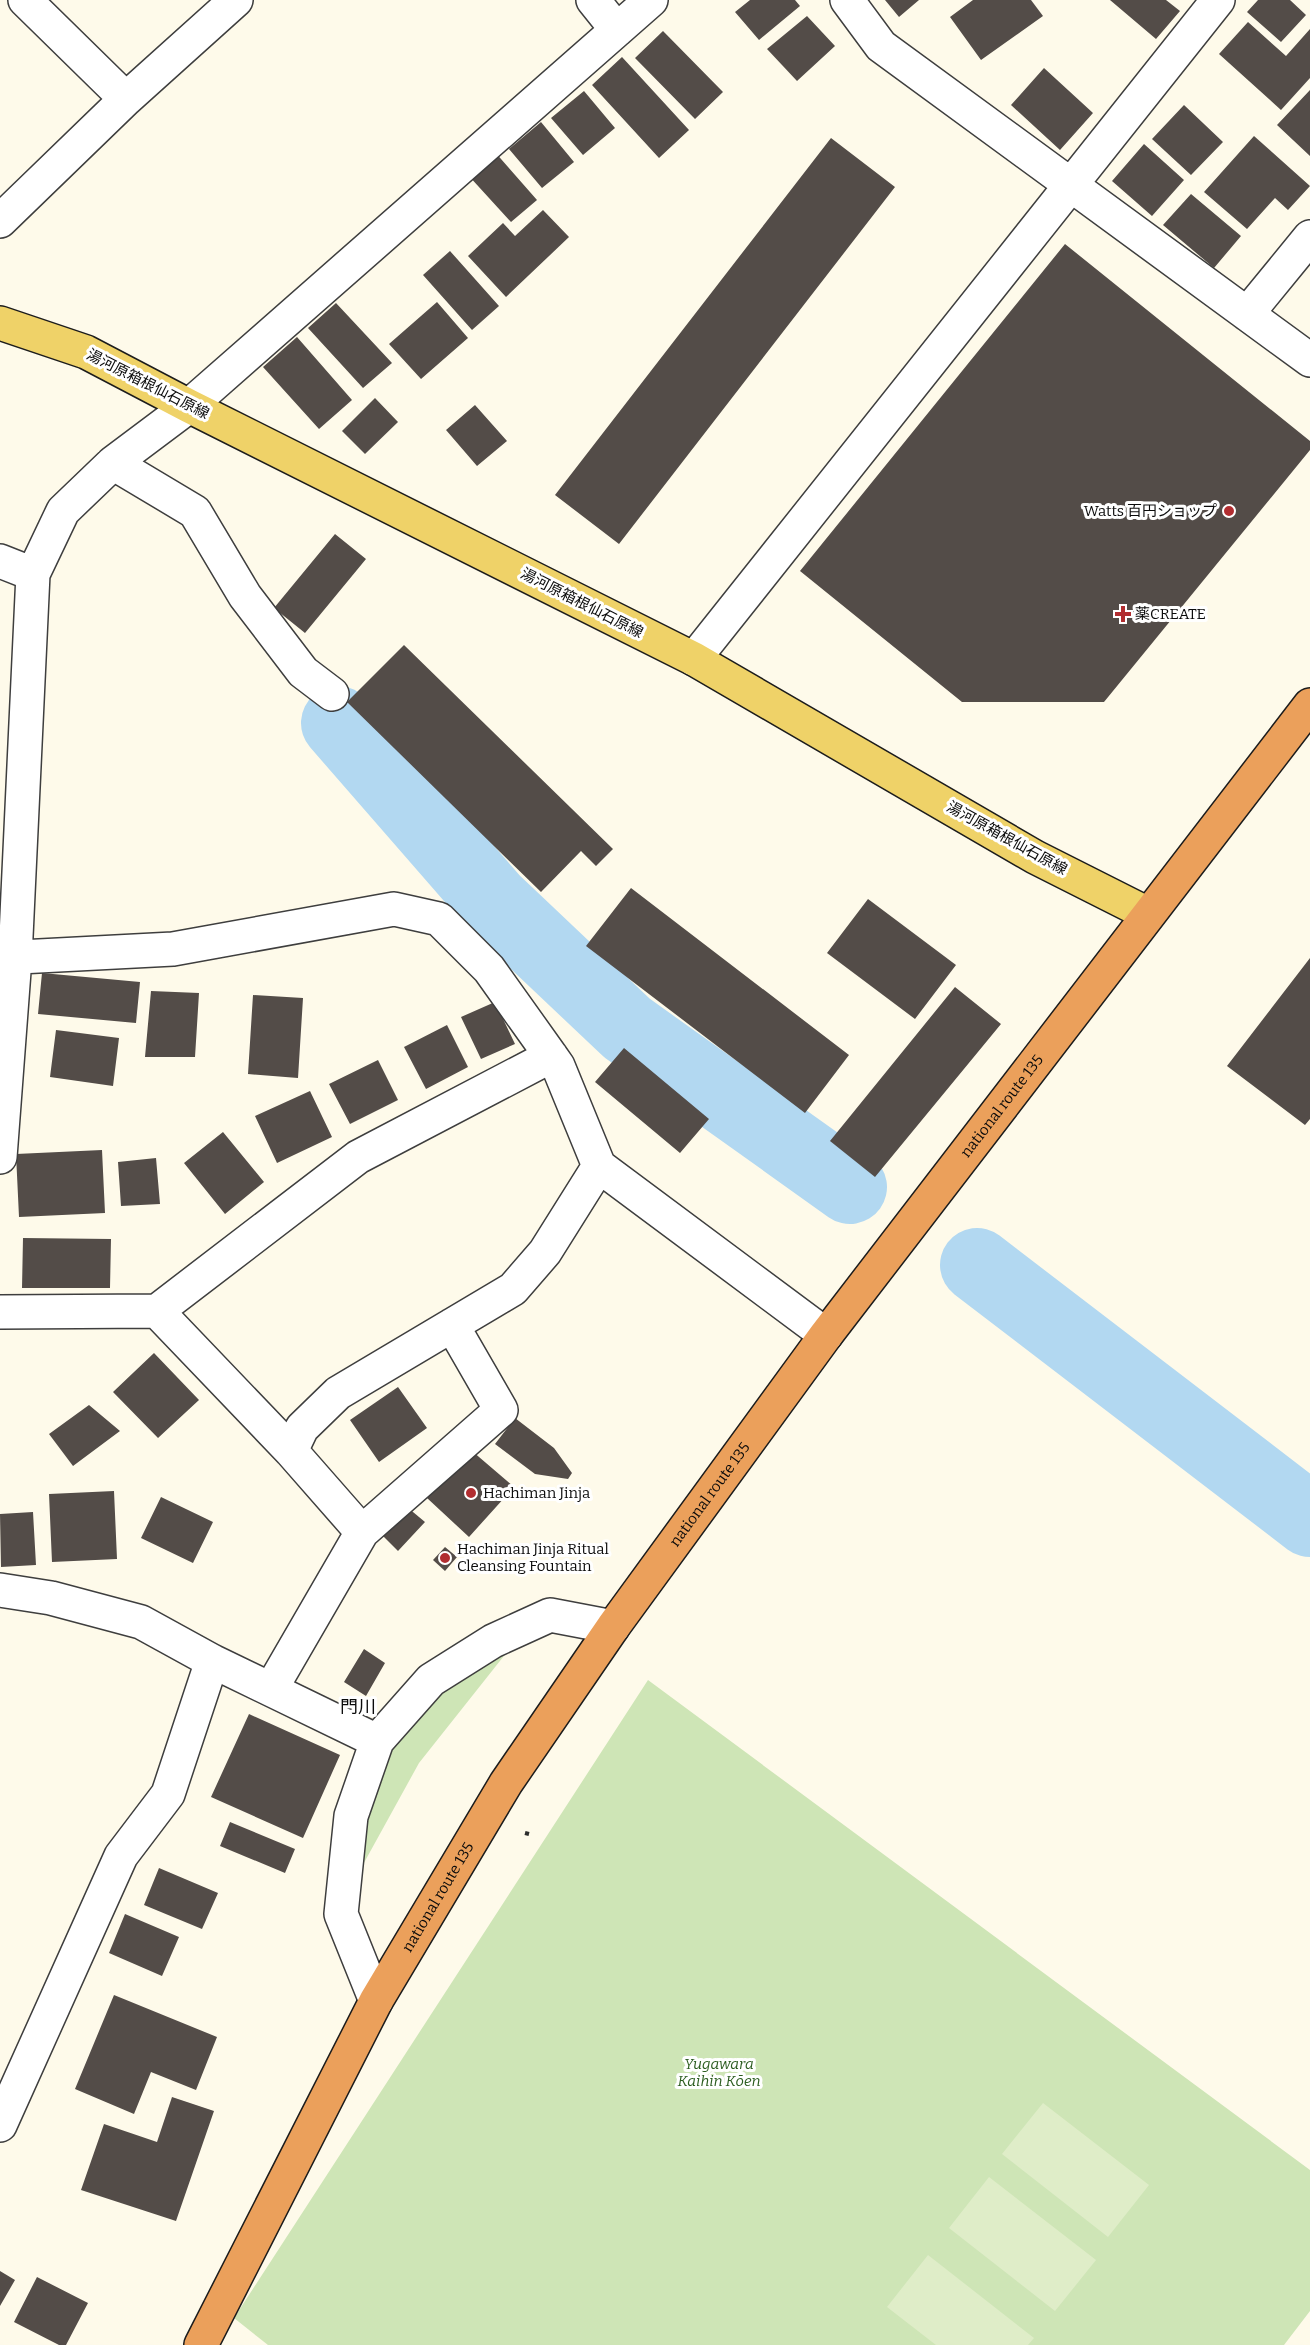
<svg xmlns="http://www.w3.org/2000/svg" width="1310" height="2345" font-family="Bitter,'Noto Sans JP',serif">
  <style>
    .green { fill: #cee5b6 }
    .pitch { fill: #dfedc8 }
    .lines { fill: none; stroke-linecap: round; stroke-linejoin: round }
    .river { stroke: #b2d8f1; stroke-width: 74 }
    .building { fill: #534c48 }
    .minor-casing { stroke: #3e3e3e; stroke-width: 36 }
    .major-casing { stroke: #1c1c1c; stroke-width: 36 }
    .highway-casing { stroke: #1c1c1c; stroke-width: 36 }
    .path { stroke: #2d2d2d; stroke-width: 4; stroke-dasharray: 6 3; stroke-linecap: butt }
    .minor { stroke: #fff; stroke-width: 33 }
    .major { stroke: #efd268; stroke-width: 33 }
    .highway { stroke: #eba05b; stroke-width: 33 }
    .poi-dot { fill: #b12d30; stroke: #fff; stroke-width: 2 }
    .labels { text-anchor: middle; stroke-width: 6; stroke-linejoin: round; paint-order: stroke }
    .street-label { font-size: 15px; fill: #0b0b0b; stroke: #fff }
    .poi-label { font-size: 15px; fill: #0b0b0b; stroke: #fff; text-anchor: start }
    .park-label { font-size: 15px; font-style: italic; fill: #2c5d20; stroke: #fff }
    .quarter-label { font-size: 18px; fill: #0b0b0b; stroke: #fff }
  </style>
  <rect width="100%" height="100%" fill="#fefaea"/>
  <path class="green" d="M519,1637L419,1763L349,1890L383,1752L434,1686Z
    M648,1680L1310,2170V2311L1284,2345H268L234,2318Z"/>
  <path class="pitch" d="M1043,2103L1149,2185L1108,2237L1002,2154Z
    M989,2177L1096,2260L1055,2311L949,2228Z
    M928,2255L1034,2338L1028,2345H936L887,2307Z"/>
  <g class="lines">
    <path class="river" d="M338,723L493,901L627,1028L850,1187
      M977,1265L1310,1520"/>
  </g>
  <path class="building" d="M750,0H795L800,6L759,40L735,12Z
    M885,0H919L899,17Z
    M973,0H1031L1043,16L981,60L950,17Z
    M1110,0H1166L1180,11L1156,39Z
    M1258,0H1290L1306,15L1281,42L1247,12Z
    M807,16L835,46L797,81L767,49Z
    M1248,22L1286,56L1310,29V78L1281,110L1219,54Z
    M663,31L723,92L695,119L635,58Z
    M622,57L689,130L659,158L592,85Z
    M1044,68L1093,113L1060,150L1011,105Z
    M1310,90V156L1277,125Z
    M584,91L615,128L583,155L551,118Z
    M1184,105L1223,142L1191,175L1152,139Z
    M541,122L574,162L542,188L509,149Z
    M1254,136L1310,186L1288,210L1275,198L1247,229L1204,192Z
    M831,138L895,187L619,544L555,495Z
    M1144,144L1184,180L1152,216L1112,181Z
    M494,151L537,200L511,222L468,175Z
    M1191,194L1241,236L1214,268L1163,225Z
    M543,210L569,237L506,297L468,256L503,223L515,236Z
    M1065,244L1310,441V450L1104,702H962L800,571Z
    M450,251L499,306L472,330L423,275Z
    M437,302L468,338L421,379L389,344Z
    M336,303L392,363L363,388L308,328Z
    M297,337L352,400L319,429L263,367Z
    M375,398L398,422L365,454L342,431Z
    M475,405L507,441L477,466L446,430Z
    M335,534L366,559L305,633L274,608Z
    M404,645L613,849L596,866L581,851L541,892L347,702Z
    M631,888L849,1055L805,1113L586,946Z
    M868,899L956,965L915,1019L827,953Z
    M1310,958V1119L1305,1125L1227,1066Z
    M42,973L140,982L136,1023L38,1014Z
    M955,987L1001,1024L875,1177L830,1141Z
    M151,991L199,993L195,1057H145Z
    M253,995L303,998L298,1078L248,1074Z
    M495,1002L515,1044L481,1059L461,1017Z
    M447,1025L468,1067L426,1089L404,1047Z
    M56,1030L119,1038L113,1086L50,1077Z
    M624,1048L709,1119L680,1153L595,1082Z
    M378,1060L398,1100L350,1124L329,1084Z
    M310,1091L332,1137L277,1163L255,1116Z
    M223,1132L264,1182L225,1214L184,1163Z
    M102,1150L105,1213L19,1217L16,1154Z
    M156,1158L160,1204L121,1206L118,1162Z
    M23,1238L111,1239L110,1288H22Z
    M154,1353L199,1400L158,1438L113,1392Z
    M398,1387L427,1428L379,1462L350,1420Z
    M89,1405L120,1431L73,1466L49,1434Z
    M515,1418L554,1448L572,1473L568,1479L535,1474L495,1444Z
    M472,1451L514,1487L469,1537L427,1498Z
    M114,1491L117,1559L52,1562L49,1494Z
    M161,1497L213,1522L193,1563L141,1538Z
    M407,1507L425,1522L398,1551L381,1534Z
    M33,1512L36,1565L1,1567L0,1514Z
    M445,1547L457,1557L445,1571L433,1560Z
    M364,1649L385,1663L366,1696L344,1682Z
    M249,1714L340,1755L303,1838L211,1797Z
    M230,1822L295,1849L285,1873L220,1846Z
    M159,1868L218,1893L202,1929L144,1905Z
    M125,1914L179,1937L162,1976L109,1953Z
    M114,1995L217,2037L196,2090L151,2072L134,2114L75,2089Z
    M172,2097L214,2111L176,2221L81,2190L104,2124L157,2142Z
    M0,2271L15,2280L0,2306Z
    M37,2277L88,2303L66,2345H59L14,2322Z"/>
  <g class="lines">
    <g class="minor-casing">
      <path id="minor" d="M25,0L126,99
        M593,0L617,30
        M847,0L881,46L1310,360
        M0,221L126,99L236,0
        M1247,314L1310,237
        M113,463L195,512L245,596L303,672L332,694
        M0,561L33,574
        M694,659L1218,0
        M0,958L173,949L394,909L439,919L489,969L551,1056L558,1066L599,1166L826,1335
        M0,1157L15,958L33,574L63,511L113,463L189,406L651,0
        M157,1311L358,1157L551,1056
        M0,1312L157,1311L291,1451L362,1532
        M291,1451L302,1428L338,1393L513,1289L545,1252L599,1166
        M0,1590L51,1598L141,1622L212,1661L377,1741
        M271,1689L362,1532L501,1410L452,1325
        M376,2001L341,1914L351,1816L377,1741L431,1680L493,1641L550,1615L613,1627
        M0,2125L121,1856L168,1794L212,1661"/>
    </g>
    <g class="major-casing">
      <path id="major" d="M0,323L86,352L189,406L694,659L1035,857L1148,914"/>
    </g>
    <g class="highway-casing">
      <g id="highway">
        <path id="s1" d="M201,2345L376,2001L506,1783L613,1627L826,1335L1310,705"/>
      </g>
    </g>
    <path class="path" d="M525,1833L529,1834"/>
    <use href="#minor" class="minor"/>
    <use href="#major" class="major"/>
    <use href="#highway" class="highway"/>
  </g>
  <g class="poi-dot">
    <circle cx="1229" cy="511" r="6"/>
    <path d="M1120 605h6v6h6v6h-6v6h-6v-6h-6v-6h6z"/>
    <circle cx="471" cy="1493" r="6"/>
    <circle cx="445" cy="1558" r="6"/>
  </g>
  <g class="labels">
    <g class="street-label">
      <text transform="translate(148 384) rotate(27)" y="5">湯河原箱根仙石原線</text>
      <text transform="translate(582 603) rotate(27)" y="5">湯河原箱根仙石原線</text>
      <text transform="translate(1007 838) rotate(29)" y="5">湯河原箱根仙石原線</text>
      <text dy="5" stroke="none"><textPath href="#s1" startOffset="1479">national route 135</textPath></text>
      <text dy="5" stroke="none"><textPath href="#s1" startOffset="993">national route 135</textPath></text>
      <text dy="5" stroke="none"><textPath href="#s1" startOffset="507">national route 135</textPath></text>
    </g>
    <g class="poi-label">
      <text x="1217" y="516" text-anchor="end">Watts 百円ショップ</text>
      <text x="1135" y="619">薬CREATE</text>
      <text x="483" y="1498">Hachiman Jinja</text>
      <text x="457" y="1554">Hachiman Jinja Ritual<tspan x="457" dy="17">Cleansing Fountain</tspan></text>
    </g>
    <g class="park-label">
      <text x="719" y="2069">Yugawara<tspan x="719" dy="17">Kaihin Kōen</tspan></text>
    </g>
    <g class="quarter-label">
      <text x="358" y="1713">門川</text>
    </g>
  </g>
</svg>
